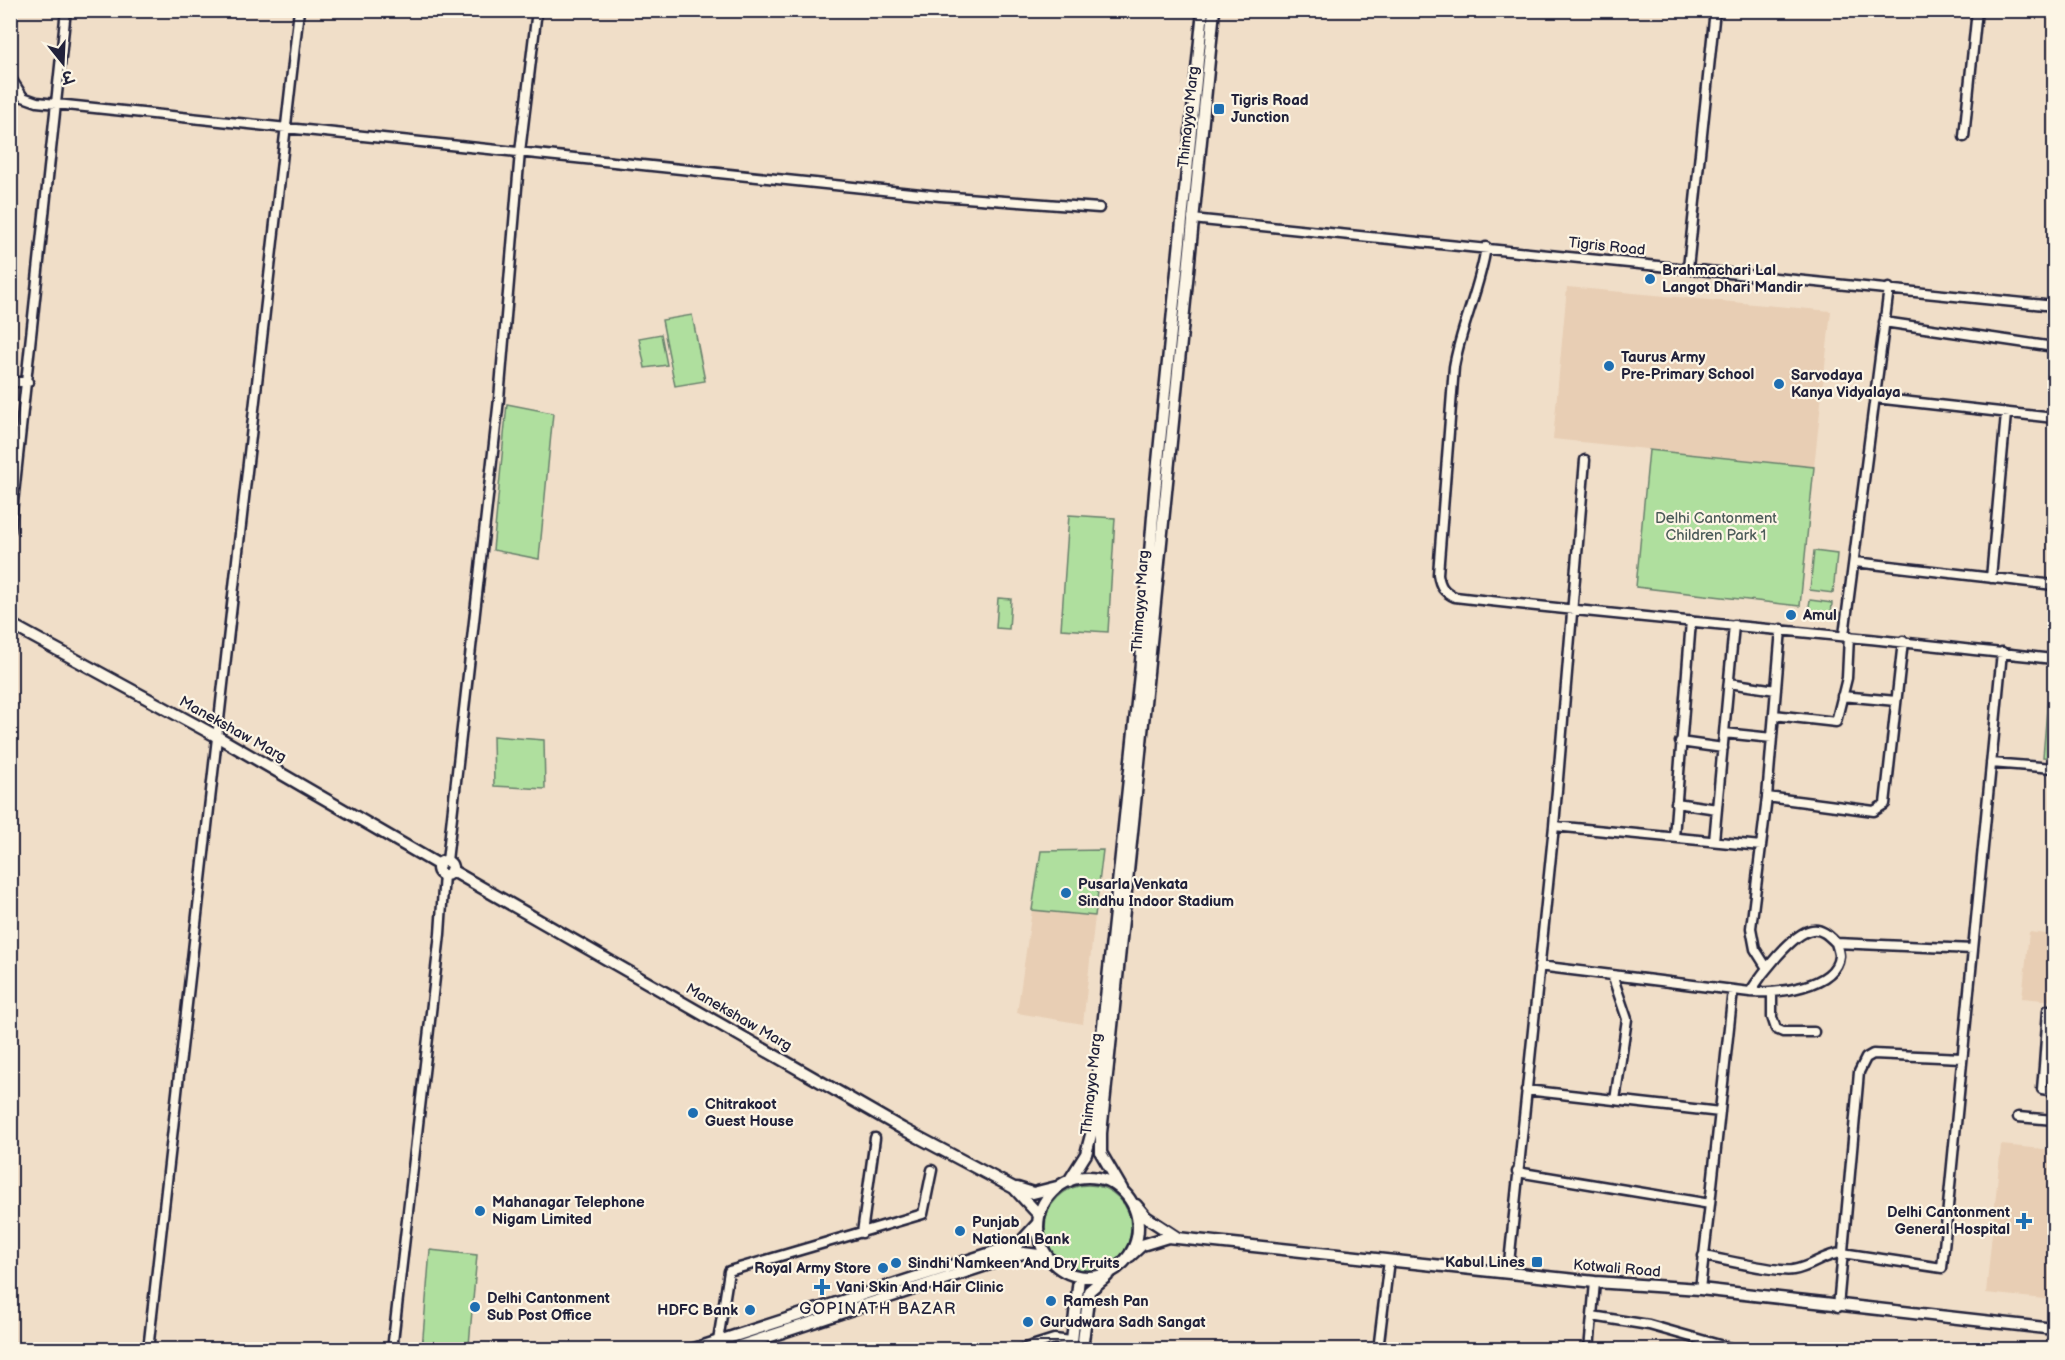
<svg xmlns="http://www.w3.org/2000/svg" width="2065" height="1360" font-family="'Balsamiq Sans','Playpen Sans Deva',sans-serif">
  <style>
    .built { fill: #e8ceb4 }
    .green { fill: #afdf9e; stroke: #68806c; stroke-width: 1.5 }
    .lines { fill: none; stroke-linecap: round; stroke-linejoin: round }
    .minor-casing { stroke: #22223b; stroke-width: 13 }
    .tertiary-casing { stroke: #22223b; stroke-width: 15 }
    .minor { stroke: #fcf5e5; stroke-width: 8 }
    .tertiary { stroke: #fcf5e5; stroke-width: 10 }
    .poi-dot { fill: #1f6fb2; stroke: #fcf5e5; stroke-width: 2 }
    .labels { text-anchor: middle; stroke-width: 4.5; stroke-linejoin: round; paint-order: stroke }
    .poi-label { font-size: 15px; font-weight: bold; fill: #22223b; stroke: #fcf5e5; text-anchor: start }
    .street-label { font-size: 15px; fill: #22223b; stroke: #fcf5e5 }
    .park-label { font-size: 15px; fill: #4c5b59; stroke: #fcf5e5 }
    .neighbourhood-label { font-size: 16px; letter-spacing: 1.5px; fill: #22223b; stroke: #fcf5e5 }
  </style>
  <rect width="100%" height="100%" fill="#f0dec8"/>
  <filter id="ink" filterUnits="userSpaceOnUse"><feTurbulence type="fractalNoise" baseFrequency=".0167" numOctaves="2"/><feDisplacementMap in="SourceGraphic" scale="12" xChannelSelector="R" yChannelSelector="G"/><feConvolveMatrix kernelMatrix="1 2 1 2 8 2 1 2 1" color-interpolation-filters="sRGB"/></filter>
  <g filter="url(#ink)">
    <path class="built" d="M1567,287L1831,311L1814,467L1553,439Z
      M1032,910L1095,916L1083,1024L1017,1013Z
      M2029,932L2054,935V1001L2022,998Z
      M2001,1145L2054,1150V1300L1986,1293Z"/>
    <path class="green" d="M692,315L705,381L675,386L662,320Z
      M661,334L667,365L645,368L639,338Z
      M507,404L553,413L539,559L493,550Z
      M1649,450L1814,467L1800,606L1636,587Z
      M1069,515L1115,518L1108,632L1061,629Z
      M1814,551L1837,554L1833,593L1810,590Z
      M998,598L1011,599L1009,629L996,628Z
      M1810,600L1832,603L1831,615L1808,612Z
      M2051,661H2054V758L2043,757Z
      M493,736L544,740L545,789L494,786Z
      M1103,850L1095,916L1032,910L1041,851Z
      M1045 1228a43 43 0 1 1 86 0a43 43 0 1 1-86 0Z
      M430,1250L477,1255L469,1345L514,1349H422Z"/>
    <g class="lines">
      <g class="minor-casing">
        <path id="minor" d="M10,77L23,97L37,102L940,196L1099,208
          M1964,137L1977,10
          M1192,219L2054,306
          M1486,247C1480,288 1461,326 1454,367L1438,574C1440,587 1444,592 1455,597C1654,620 1854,635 2053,659
          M1688,268L1715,10
          M1884,322L2054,347
          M10,382H28
          M1875,398L2054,418
          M10,531L66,10
          M1855,562L2054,585
          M1991,578L2006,414
          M1844,635L1889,288
          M1729,683L1776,690
          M1842,696L1896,701
          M1774,715L1836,722L1847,678L1849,636
          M1724,733L1772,738
          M1680,742L1723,748
          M1991,763L2054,768
          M1767,797L1874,811L1885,804L1903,641
          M1676,803L1717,809
          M1554,826L1761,846
          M1674,837L1691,621
          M1714,841L1734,625
          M447,861L499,399L520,152L537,10
          M1836,943L1973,949
          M1539,966L1750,992C1774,994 1836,988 1839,956C1839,952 1837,947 1836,943C1830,937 1822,928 1812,930C1792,933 1761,975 1750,992
          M1767,968L1755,949L1751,928L1767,797L1781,629
          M1612,975L1627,1019L1615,1100
          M1772,993V1017L1776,1029L1783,1032H1814
          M2054,1011L2048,1010L2044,1066L2054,1067
          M2044,1066L2042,1089L2054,1091
          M1526,1090L1720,1112
          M2018,1117L2054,1120
          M1517,1172L1710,1204L1733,990
          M862,1233L875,1138
          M1703,1256C1722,1259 1778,1273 1793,1270C1812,1267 1824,1254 1842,1253L1942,1268L2002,652
          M1508,1273L1554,826L1585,460
          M1700,1289L1710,1204
          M1838,1307L1859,1072L1866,1058L1873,1054L1962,1058
          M1592,1316L1649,1325L1737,1350
          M718,1341L729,1271L923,1214L932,1170
          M148,1350L299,10
          M392,1350L440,934L444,874
          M1019,1350L1054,1339L1072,1341
          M1378,1350L1389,1260
          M1589,1350L1595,1282"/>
      </g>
      <g class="tertiary-casing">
        <path id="tertiary" d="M10,624L218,737L439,865
          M438 868a7 7 0 1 1 14 0a7 7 0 1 1-14 0Z
          M451,870L903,1129L1014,1188L1039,1215
          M1038 1227a50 50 0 1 1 100 0a50 50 0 1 1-100 0Z
          M1069,1181L1086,1154L1092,1131L1140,674L1155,492L1203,10
          M1017,1188L1033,1193L1057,1187
          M1122,1189L1101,1153V1133C1141,759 1175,385 1214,10
          M1136,1205L1146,1217L1178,1238
          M1130,1256L1142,1245L1168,1237L1595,1282L1700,1289L2054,1329
          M691,1350L1019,1244L1038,1223
          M728,1350L1023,1253L1039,1255L1049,1260
          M1071,1350L1079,1278
          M1082,1350L1089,1291L1107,1276"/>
      </g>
      <use href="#minor" class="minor"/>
      <use href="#tertiary" class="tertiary"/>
    </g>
  </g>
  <g class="poi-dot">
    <rect x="1213" y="103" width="12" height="12" rx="3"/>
    <circle cx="1650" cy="279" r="6"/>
    <circle cx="1609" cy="366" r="6"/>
    <circle cx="1779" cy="384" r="6"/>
    <circle cx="1791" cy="615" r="6"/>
    <circle cx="1066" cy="893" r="6"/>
    <circle cx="693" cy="1113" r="6"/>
    <circle cx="480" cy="1211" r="6"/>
    <path d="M2021 1212h6v6h6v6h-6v6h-6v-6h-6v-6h6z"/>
    <circle cx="960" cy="1231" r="6"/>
    <rect x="1531" y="1256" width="12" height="12" rx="3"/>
    <circle cx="896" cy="1263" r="6"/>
    <circle cx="883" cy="1268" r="6"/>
    <path d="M819 1278h6v6h6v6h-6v6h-6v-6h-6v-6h6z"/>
    <circle cx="1051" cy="1301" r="6"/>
    <circle cx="475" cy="1307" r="6"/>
    <circle cx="750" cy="1310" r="6"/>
    <circle cx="1028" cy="1322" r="6"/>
  </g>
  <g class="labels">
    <g class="poi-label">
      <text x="1231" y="105">Tigris Road<tspan x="1231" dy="17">Junction</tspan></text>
      <text x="1662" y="275">Brahmachari Lal<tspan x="1662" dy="17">Langot Dhari Mandir</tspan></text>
      <text x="1621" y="362">Taurus Army<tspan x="1621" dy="17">Pre-Primary School</tspan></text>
      <text x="1791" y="380">Sarvodaya<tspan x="1791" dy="17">Kanya Vidyalaya</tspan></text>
      <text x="1803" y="620">Amul</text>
      <text x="1078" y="889">Pusarla Venkata<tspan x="1078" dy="17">Sindhu Indoor Stadium</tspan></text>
      <text x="705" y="1109">Chitrakoot<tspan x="705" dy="17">Guest House</tspan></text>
      <text x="492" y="1207">Mahanagar Telephone<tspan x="492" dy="17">Nigam Limited</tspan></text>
      <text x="2010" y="1217" text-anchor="end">Delhi Cantonment<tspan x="2010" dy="17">General Hospital</tspan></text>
      <text x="972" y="1227">Punjab<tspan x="972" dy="17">National Bank</tspan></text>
      <text x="1525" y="1267" text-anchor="end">Kabul Lines</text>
      <text x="908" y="1268">Sindhi Namkeen And Dry Fruits</text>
      <text x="871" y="1273" text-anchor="end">Royal Army Store</text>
      <text x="836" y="1292">Vani Skin And Hair Clinic</text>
      <text x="487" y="1303">Delhi Cantonment<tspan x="487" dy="17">Sub Post Office</tspan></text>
      <text x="1063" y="1306">Ramesh Pan</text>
      <text x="738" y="1315" text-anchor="end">HDFC Bank</text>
      <text x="1040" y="1327">Gurudwara Sadh Sangat</text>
    </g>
    <g class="street-label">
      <text transform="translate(1188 117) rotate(-84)" y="5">Thimayya Marg</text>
      <text transform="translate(1607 246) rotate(6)" y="5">Tigris Road</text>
      <text transform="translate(1140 601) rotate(-86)" y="5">Thimayya Marg</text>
      <text transform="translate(233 729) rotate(29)" y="5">Manekshaw Marg</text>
      <text transform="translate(739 1017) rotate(30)" y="5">Manekshaw Marg</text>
      <text transform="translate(1091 1084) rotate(-84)" y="5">Thimayya Marg</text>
      <text transform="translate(1617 1268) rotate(5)" y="5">Kotwali Road</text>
    </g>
    <g class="park-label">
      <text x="1716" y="523">Delhi Cantonment<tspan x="1716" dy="17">Children Park 1</tspan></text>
    </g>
    <g class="neighbourhood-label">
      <text x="878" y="1314">GOPINATH BAZAR</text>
    </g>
  </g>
  <rect width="2065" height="1360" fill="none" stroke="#fcf5e5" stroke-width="36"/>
  <rect x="18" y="18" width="2029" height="1324" fill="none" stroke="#22223b" stroke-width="2" filter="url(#ink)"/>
  <g transform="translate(63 63) rotate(162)" stroke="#fcf5e5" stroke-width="4.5" paint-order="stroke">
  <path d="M0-4.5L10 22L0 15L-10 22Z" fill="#22223b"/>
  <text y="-9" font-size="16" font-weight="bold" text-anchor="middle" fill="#22223b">उ</text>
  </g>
</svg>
